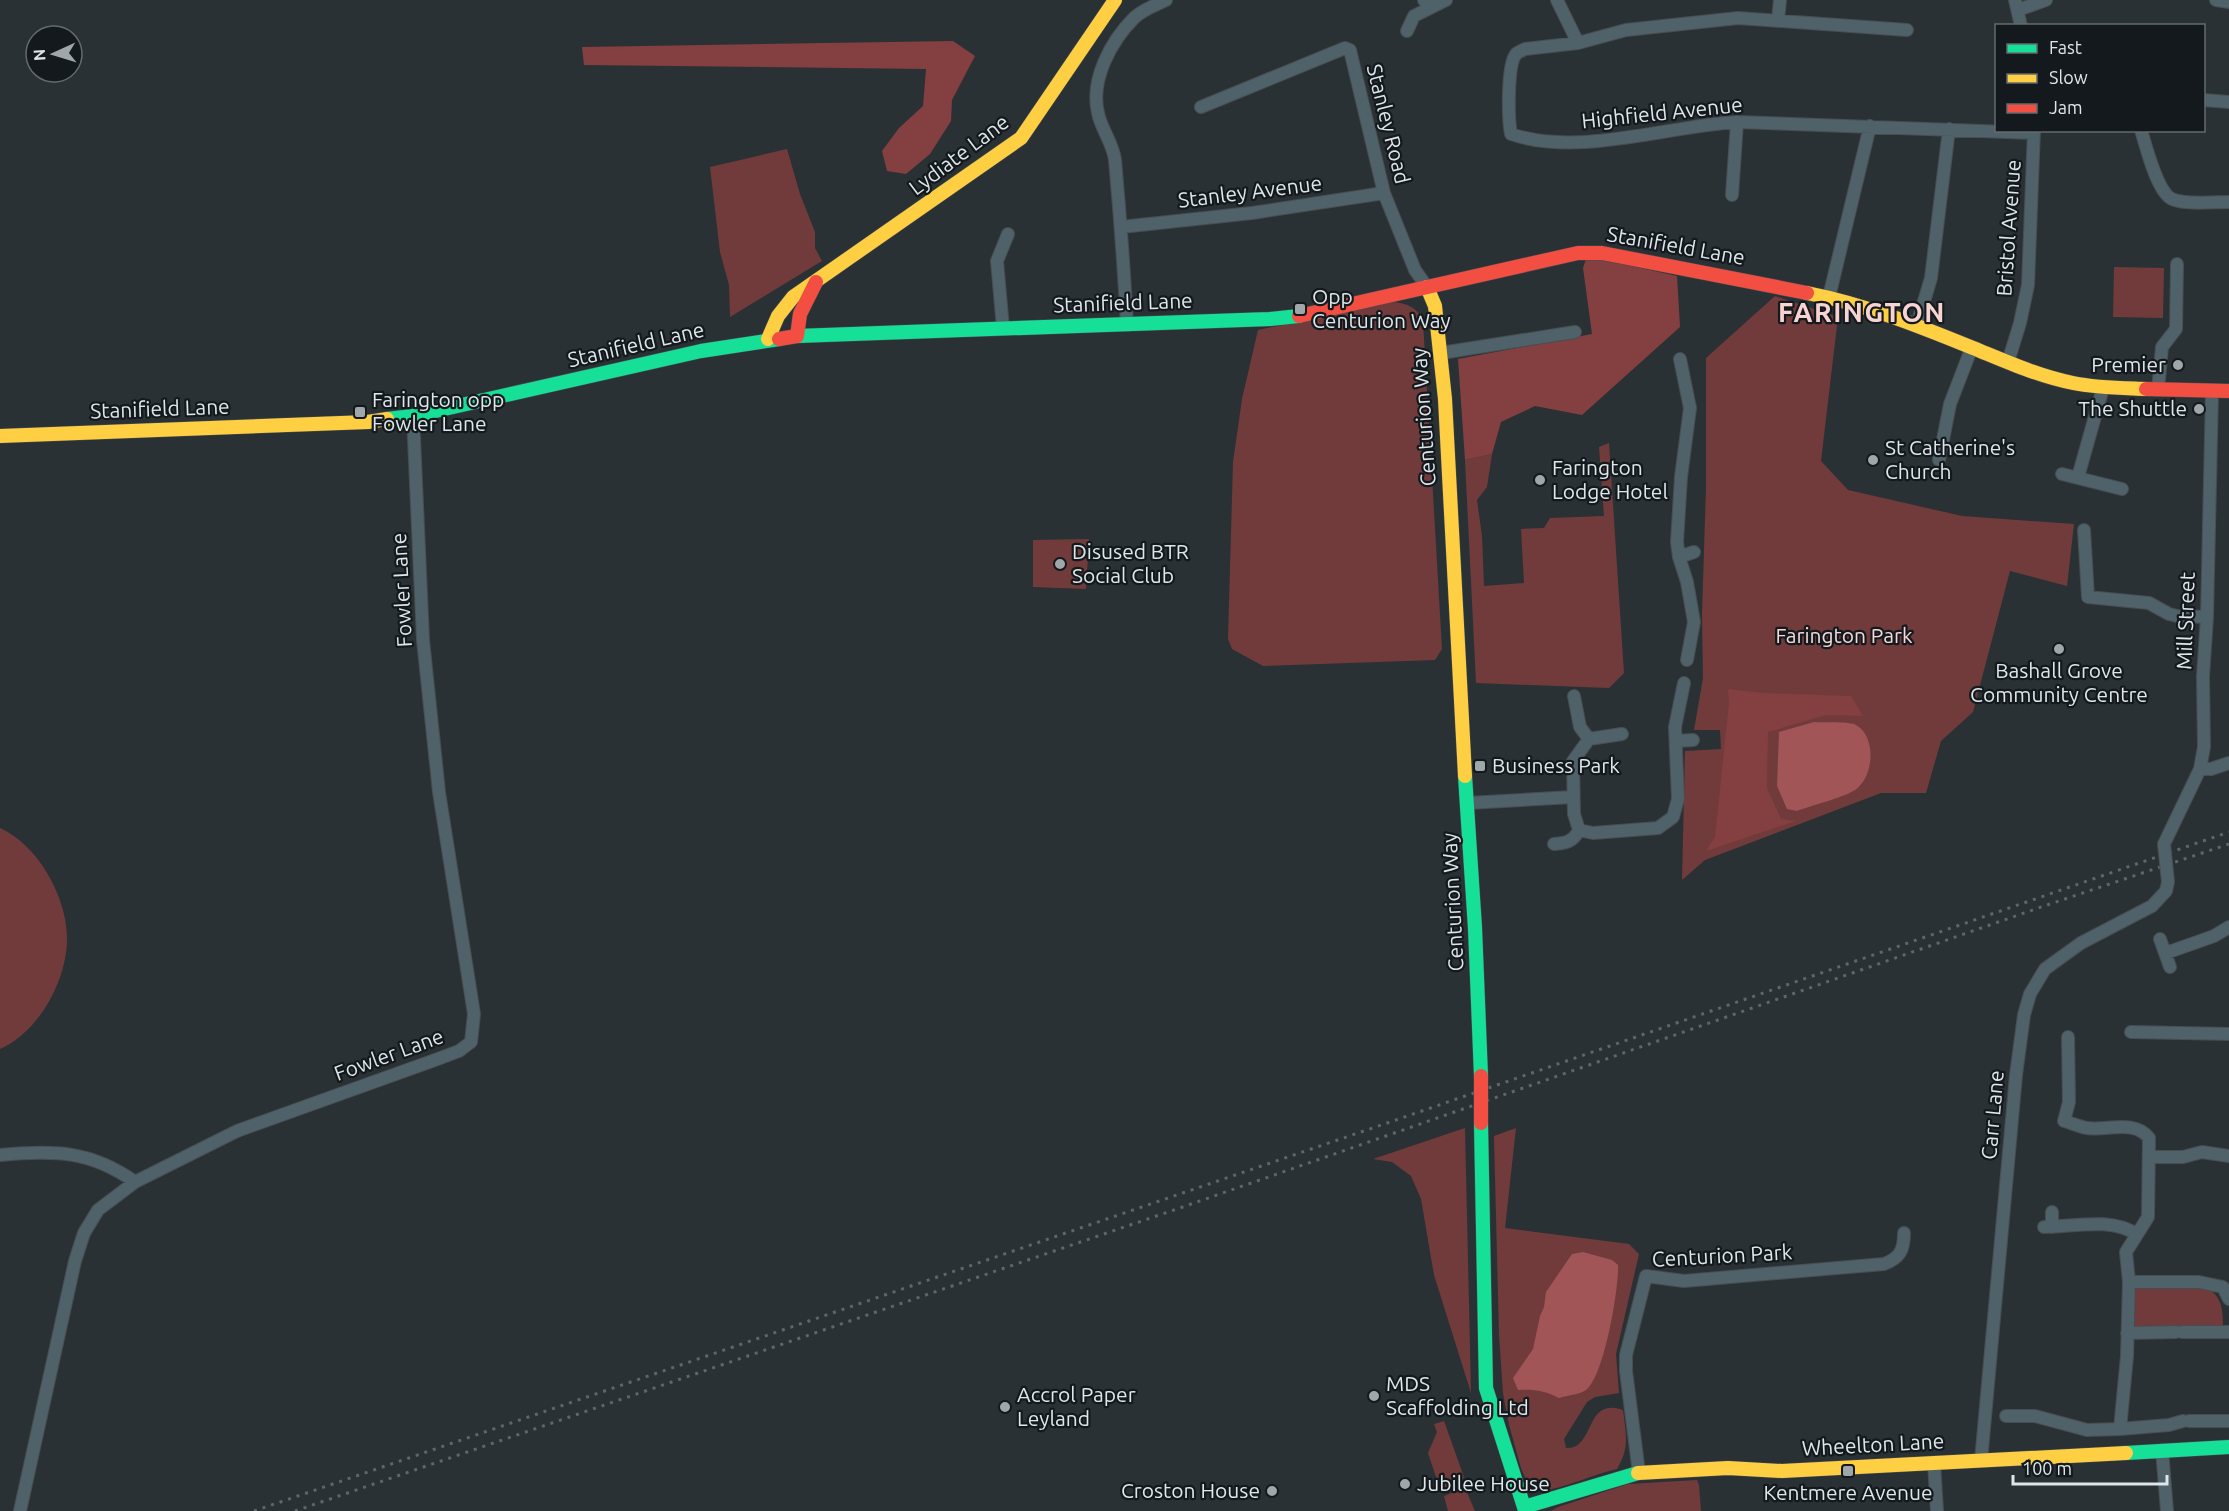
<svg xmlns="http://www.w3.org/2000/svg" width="2229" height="1511" font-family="Ubuntu,sans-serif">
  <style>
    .green { fill: #713b3b }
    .forest { fill: #843f40 }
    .water { fill: #a15556 }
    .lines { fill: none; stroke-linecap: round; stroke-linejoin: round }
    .street-casing { stroke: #484d51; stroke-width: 14 }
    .fast-casing { stroke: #484d51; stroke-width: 15 }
    .slow-casing { stroke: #484d51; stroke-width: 15 }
    .jam-casing { stroke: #484d51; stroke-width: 15 }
    .street { stroke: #4f6169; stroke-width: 12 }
    .fast { stroke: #16e098; stroke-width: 14 }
    .slow { stroke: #ffcf43; stroke-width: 14 }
    .jam { stroke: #f24e42; stroke-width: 14 }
    .rail { stroke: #5b676d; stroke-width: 3; stroke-dasharray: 3 6; stroke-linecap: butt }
    .street-bridge-casing { stroke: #484d51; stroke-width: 14; stroke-linecap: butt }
    .jam-bridge-casing { stroke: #484d51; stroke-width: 15; stroke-linecap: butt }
    .street-bridge { stroke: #4f6169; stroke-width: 12 }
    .jam-bridge { stroke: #f24e42; stroke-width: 14 }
    .poi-dot { fill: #9fa7ab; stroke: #13191c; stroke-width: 2 }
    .labels { text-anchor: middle; stroke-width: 4.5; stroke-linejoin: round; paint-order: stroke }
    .street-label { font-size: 21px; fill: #dee6eb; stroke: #13191c }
    .poi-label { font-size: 21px; fill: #dee6eb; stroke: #13191c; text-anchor: start }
    .park-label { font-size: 21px; fill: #f3dad9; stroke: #13191c }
    .district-label { font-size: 27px; font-weight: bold; letter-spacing: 1.5px; fill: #f7d4d2; stroke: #13191c }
  </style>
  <rect width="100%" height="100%" fill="#2a3135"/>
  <path class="green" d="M787,149L800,194L815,232V248L822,261L730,317L729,285L720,252L710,167Z
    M2114,267L2164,268L2163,318L2113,317Z
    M1775,296L1838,317L1821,461L1848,490L1962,516L2074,524L2067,586L2010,571L1973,712L1941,741L1926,793H1881L1705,860L1682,880L1685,751L1721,749L1720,730H1694L1703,678L1702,614L1706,487V358Z
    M1392,302C1407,303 1417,307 1423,321L1442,649L1435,660L1263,666L1232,649L1228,639L1233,462L1242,399L1258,330Z
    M1609,443L1624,673L1609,688L1476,683L1465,460L1492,454L1487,487L1477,500L1482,536L1484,586L1524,583L1521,529L1544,528L1550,518L1604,516L1599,447Z
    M1089,539L1086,589L1033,587V540Z
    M0,828C38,845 66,896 67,936C68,979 39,1032 0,1049Z
    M1465,1128L1471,1393L1434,1275L1421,1199L1411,1176L1392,1162L1373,1159Z
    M1516,1128L1505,1228L1629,1244L1639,1254L1616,1354L1619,1393L1595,1397L1587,1402L1564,1439L1566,1448C1596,1449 1584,1396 1623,1410C1626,1435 1630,1447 1617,1469C1591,1475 1566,1488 1540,1491L1526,1480L1521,1468L1509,1425L1503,1393L1499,1335L1494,1136Z
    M2132,1285L2204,1286C2222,1295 2223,1309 2223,1328L2130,1329Z
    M1444,1421L1464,1477L1460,1483L1442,1489L1439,1486L1428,1453L1437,1432L1434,1424Z
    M1697,1480L1699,1485L1701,1511H1551L1558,1507L1628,1484Z
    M1465,1488L1475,1511H1448L1444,1496Z"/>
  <path class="forest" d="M953,41L975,56L952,100L951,121L930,154L906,174L887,171L882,151L899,128L923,106L926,69L584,65L582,47Z
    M1587,256L1677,276L1680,327L1582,415L1535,406L1501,422L1492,454L1465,460L1458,359L1592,334L1583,268Z
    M1728,689L1763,693L1851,696L1863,716L1826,715L1768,732L1767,788L1781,819L1796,821L1706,851L1715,837L1729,703Z"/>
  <path class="water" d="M1814,722C1824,723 1848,721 1856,725C1877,737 1874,777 1855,790C1842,798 1813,805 1797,811L1787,809L1777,786L1779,732Z
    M1583,1252L1612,1260L1618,1265C1619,1289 1604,1377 1586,1390C1578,1395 1568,1395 1559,1398C1546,1391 1534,1389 1518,1390L1513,1378L1533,1349L1540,1316L1544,1307L1546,1292L1572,1254Z"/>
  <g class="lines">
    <g class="street-casing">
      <path id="street" d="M1424,0L1430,8L1446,0
        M1557,0L1578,43
        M2015,0L2021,26
        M2216,0L2229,2
        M2018,10L2046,0
        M1778,20L1780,0
        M1907,30L1738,18L1626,30L1578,43L1525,49C1523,50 1518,52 1516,54C1507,65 1508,119 1511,134C1578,157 1667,126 1737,122L2034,133
        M1407,31L1414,16L1430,8
        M2204,100L2229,102
        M1201,107L1345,48L1350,50L1384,193L1415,270L1427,287
        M2141,130C2146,146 2157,192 2172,199C2185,205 2214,202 2229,202
        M1732,195L1737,122
        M1121,227L1252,213L1384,193
        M1829,297L1870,126
        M1127,325C1124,270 1120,215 1115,160C1113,143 1101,129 1098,113C1090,80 1111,41 1134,18C1142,10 1156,5 1166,0
        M1917,325L1931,278L1949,129
        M1003,328L997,261L1008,234
        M1441,353L1575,332
        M1680,359L1690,408L1681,477L1677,542L1679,557L1687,582L1694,622L1687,660
        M2008,362L2020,323L2028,285L2034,130
        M2158,390L2162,347L2176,329L2177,264
        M1939,460L1950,404L1972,347
        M2062,474L2122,489
        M2078,477L2103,388
        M2084,530L2088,597L2149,603L2169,614L2177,616L2207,617
        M1679,557L1694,552
        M1574,696L1580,727L1589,739
        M1622,734L1589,739L1573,761L1574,814L1579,830L1593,833L1658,828L1673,817L1678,799L1675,727L1684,683
        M1676,741L1693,740
        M2200,769H2211L2229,763
        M1468,803L1573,797
        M1554,844C1566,843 1573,842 1579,830
        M2164,844L2200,769L2204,747L2203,676L2207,617L2212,391
        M2160,939L2170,967
        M2166,953L2214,936L2229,927
        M2131,1032L2229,1034
        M0,1155C53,1150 90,1150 135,1182
        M2150,1157H2183L2202,1152L2229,1156
        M2044,1227C2073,1227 2110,1217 2136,1234
        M2052,1227V1212
        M2129,1282H2199L2223,1287L2229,1299
        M2182,1332H2229
        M2127,1333L2176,1332
        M2006,1416H2035L2087,1430L2120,1429L2127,1356L2129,1282L2126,1252L2148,1217L2149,1138C2135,1119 2107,1131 2087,1128C2079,1127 2072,1123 2064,1121L2069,1102L2068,1037
        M2189,1421H2229
        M2120,1429L2169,1425L2183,1421
        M2162,1450L2167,1511
        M1981,1461L2016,1075L2024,1015L2030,994L2045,969L2081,943L2152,906L2166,891L2168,882
        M1934,1463L1937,1511
        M1639,1473L1626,1371V1355L1646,1276L1684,1281L1884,1264C1900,1258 1904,1250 1904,1233
        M20,1511L75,1261L84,1233L98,1210L135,1182L237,1131L435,1060L459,1051L471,1042L474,1014L439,792L423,640L413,416"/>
    </g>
    <g class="fast-casing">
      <path id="fast" d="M797,336L1270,319L1299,316
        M387,419L413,416L701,351L779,339
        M1465,776L1475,928L1481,1076
        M1481,1123L1486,1388L1524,1507L1638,1473
        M2126,1453L2229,1447"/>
    </g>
    <g class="slow-casing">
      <path id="slow" d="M1427,287L1435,306L1445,399L1465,776
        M1807,293C1864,304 1919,326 1973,348C2005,361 2038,376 2073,383C2097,388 2121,388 2146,389
        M768,339L778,316L793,297L1021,138L1115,0
        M0,436L368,422L387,419
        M1638,1473L1728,1468L1782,1471L2126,1453"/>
    </g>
    <g class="jam-casing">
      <path id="jam" d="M1299,316L1578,253H1602L1807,293
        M779,339L797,336L800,314L816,282
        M2146,389L2229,391"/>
    </g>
    <use href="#street" class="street"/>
    <use href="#fast" class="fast"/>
    <use href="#slow" class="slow"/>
    <use href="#jam" class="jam"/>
    <path class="rail" d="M254,1511L1390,1122L2229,832
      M295,1511L1174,1210L2047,905L2229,844"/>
    <g class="street-bridge-casing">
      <path id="street-bridge" d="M2164,844L2168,882"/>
    </g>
    <g class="jam-bridge-casing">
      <path id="jam-bridge" d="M1481,1076V1123"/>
    </g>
    <use href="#street-bridge" class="street-bridge"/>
    <use href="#jam-bridge" class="jam-bridge"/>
  </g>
  <g class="poi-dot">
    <rect x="1294" y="303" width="12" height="12" rx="3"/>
    <circle cx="2178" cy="365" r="6"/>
    <circle cx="2199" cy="409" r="6"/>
    <rect x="354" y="406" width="12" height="12" rx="3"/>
    <circle cx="1873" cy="460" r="6"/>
    <circle cx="1540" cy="480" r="6"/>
    <circle cx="1060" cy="564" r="6"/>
    <circle cx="2059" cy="649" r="6"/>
    <rect x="1474" y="760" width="12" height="12" rx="3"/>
    <circle cx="1374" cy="1396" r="6"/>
    <circle cx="1005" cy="1407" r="6"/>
    <rect x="1842" y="1465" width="12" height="12" rx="3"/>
    <circle cx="1405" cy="1484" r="6"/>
    <circle cx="1272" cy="1491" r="6"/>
  </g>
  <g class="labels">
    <g class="street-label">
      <text transform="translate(1662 113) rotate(-6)" y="7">Highfield Avenue</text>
      <text transform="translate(1388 124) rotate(76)" y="7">Stanley Road</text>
      <text transform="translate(959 155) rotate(-37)" y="7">Lydiate Lane</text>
      <text transform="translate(1250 192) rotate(-7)" y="7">Stanley Avenue</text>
      <text transform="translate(2009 228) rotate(-86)" y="7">Bristol Avenue</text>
      <text transform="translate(1676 246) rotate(10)" y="7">Stanifield Lane</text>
      <text transform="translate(1123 303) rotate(-2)" y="7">Stanifield Lane</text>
      <text transform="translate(636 345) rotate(-13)" y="7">Stanifield Lane</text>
      <text transform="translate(160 409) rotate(-2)" y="7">Stanifield Lane</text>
      <text transform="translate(1424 417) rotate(-94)" y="7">Centurion Way</text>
      <text transform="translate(402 590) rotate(-93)" y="7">Fowler Lane</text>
      <text transform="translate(2186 621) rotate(-88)" y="7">Mill Street</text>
      <text transform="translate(1453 902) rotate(-93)" y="7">Centurion Way</text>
      <text transform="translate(389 1055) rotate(-20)" y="7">Fowler Lane</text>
      <text transform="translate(1993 1115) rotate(-85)" y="7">Carr Lane</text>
      <text transform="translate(1722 1256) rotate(-3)" y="7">Centurion Park</text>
      <text transform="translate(1873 1445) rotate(-3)" y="7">Wheelton Lane</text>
    </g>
    <g class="poi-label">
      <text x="1312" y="304">Opp<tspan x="1312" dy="24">Centurion Way</tspan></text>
      <text x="2166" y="372" text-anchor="end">Premier</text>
      <text x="372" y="407">Farington opp<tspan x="372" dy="24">Fowler Lane</tspan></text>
      <text x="2187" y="416" text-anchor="end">The Shuttle</text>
      <text x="1885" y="455">St Catherine's<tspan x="1885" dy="24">Church</tspan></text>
      <text x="1552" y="475">Farington<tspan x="1552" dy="24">Lodge Hotel</tspan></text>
      <text x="1072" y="559">Disused BTR<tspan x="1072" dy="24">Social Club</tspan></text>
      <text x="2059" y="678" text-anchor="middle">Bashall Grove<tspan x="2059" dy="24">Community Centre</tspan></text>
      <text x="1492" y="773">Business Park</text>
      <text x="1386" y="1391">MDS<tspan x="1386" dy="24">Scaffolding Ltd</tspan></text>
      <text x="1017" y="1402">Accrol Paper<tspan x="1017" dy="24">Leyland</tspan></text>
      <text x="1417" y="1491">Jubilee House</text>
      <text x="1260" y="1498" text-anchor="end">Croston House</text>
      <text x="1848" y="1500" text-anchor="middle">Kentmere Avenue</text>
    </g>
    <g class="park-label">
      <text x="1844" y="643">Farington Park</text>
    </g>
    <g class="district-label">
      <text x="1862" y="322">FARINGTON</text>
    </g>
  </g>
  <rect x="1995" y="24" width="210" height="108" fill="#13191c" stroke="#646b6f" stroke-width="1.5"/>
  <rect x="2007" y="44" width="30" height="9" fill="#16e098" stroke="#646b6f" stroke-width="1.5"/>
  <text x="2049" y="54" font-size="18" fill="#dee6eb">Fast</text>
  <rect x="2007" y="74" width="30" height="9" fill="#ffcf43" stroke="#646b6f" stroke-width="1.5"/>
  <text x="2049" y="84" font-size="18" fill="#dee6eb">Slow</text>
  <rect x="2007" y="104" width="30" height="9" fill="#f24e42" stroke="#646b6f" stroke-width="1.5"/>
  <text x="2049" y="114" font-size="18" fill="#dee6eb">Jam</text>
  <g transform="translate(54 54) rotate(266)"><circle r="28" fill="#13191c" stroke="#646b6f" stroke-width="1.5"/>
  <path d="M0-4.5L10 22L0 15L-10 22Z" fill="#9fa7ab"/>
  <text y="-9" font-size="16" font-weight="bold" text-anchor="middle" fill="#dee6eb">N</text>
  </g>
  <path d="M2013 1475v9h154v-9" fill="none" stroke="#dee6eb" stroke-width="3"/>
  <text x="2022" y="1475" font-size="18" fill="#dee6eb" stroke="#13191c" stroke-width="4.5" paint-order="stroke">100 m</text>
</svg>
